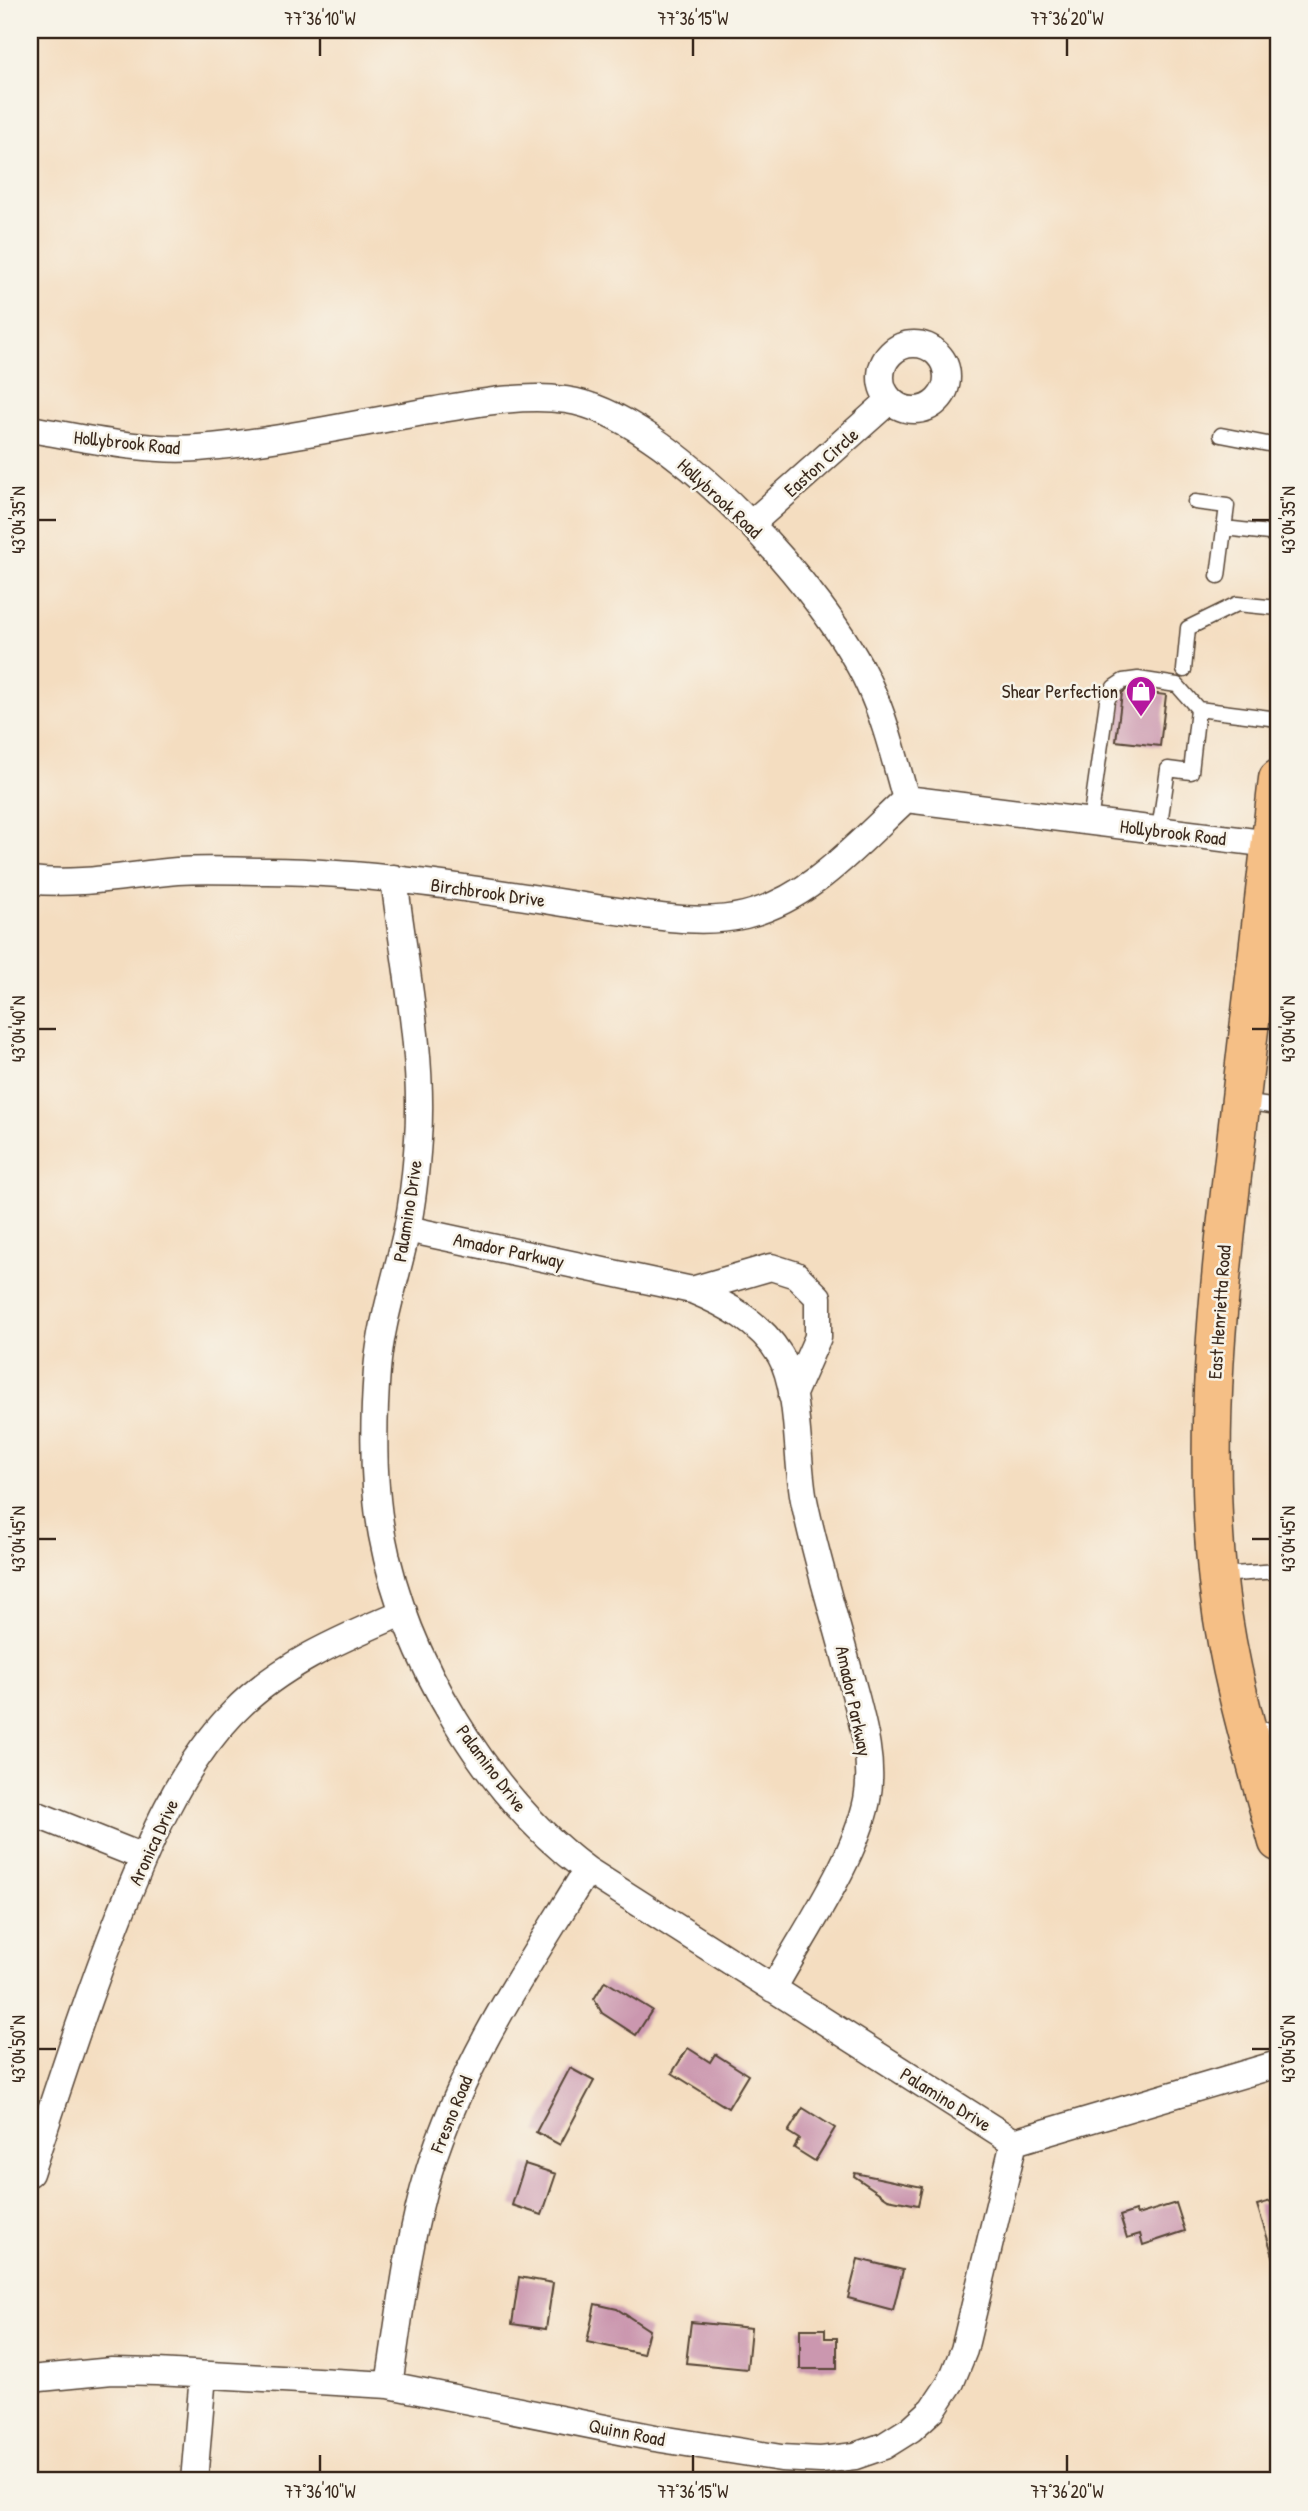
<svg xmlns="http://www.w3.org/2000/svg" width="1308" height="2511" font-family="'Patrick Hand',sans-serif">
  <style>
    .building { fill: #cb97af }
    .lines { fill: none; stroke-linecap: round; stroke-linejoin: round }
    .service-casing { stroke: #574536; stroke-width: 17 }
    .minor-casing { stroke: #574536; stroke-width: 29 }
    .primary-casing { stroke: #574536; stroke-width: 41 }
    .service { stroke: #fff; stroke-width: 14 }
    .minor { stroke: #fff; stroke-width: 26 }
    .primary { stroke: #f5bf86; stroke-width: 38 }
    .ticks { fill: none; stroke: #3b2a1e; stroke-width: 2.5 }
    .labels { text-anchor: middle; stroke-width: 5; stroke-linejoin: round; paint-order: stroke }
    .street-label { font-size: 19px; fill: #3b2a1e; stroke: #f7f3e8 }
    .poi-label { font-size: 19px; fill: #3b2a1e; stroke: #f7f3e8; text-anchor: end }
    .neatline { fill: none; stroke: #3b2a1e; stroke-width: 2.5 }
    .ticks-label { font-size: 18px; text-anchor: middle; fill: #3b2a1e }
  </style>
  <rect width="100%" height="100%" fill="#f7f3e8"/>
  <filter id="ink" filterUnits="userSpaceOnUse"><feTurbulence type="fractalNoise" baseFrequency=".0143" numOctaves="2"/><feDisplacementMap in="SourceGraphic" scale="14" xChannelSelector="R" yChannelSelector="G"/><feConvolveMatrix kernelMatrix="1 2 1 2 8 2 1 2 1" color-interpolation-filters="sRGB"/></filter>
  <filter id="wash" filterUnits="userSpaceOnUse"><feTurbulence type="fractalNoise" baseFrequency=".00686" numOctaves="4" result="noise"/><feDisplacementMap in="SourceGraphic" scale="28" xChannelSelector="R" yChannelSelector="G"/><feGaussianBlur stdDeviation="1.57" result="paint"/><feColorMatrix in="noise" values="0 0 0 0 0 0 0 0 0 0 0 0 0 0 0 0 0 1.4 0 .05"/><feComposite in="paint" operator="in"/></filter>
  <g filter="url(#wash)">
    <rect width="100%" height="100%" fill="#f4ddc0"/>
    <g id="blocks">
      <path class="building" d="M1126,690L1166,695L1160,746L1116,741L1122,693Z
        M605,1981L652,2010L636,2035L602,2013L594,1999Z
        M688,2048L710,2062L715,2054L748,2075L728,2108L672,2073Z
        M570,2068L594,2081L560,2145L536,2132Z
        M803,2108L835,2128L815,2161L794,2148L799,2139L788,2132Z
        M525,2164L556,2174L542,2215L512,2205Z
        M855,2173L922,2187L918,2205L888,2199L854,2176Z
        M1278,2199V2259H1274L1257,2205Z
        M1176,2203L1185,2231L1143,2245L1140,2234L1127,2238L1120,2216L1135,2211L1137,2215Z
        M858,2259L903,2270L893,2310L848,2298Z
        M519,2277L553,2283L546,2329L512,2324Z
        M595,2304L617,2309L649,2330L643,2354L587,2342Z
        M691,2322L751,2328L747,2369L686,2363Z
        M800,2329H825V2338H837V2369H800Z"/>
    </g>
  </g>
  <g filter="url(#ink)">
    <use href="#blocks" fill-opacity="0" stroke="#574536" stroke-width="2"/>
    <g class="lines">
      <g class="service-casing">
        <path id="service" d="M1221,435L1278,446
          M1195,502L1227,506L1218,576
          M1224,528L1278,534
          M1184,670L1188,628L1237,604L1278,608
          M1090,822L1107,701L1114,687L1123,681L1138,679L1177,685L1198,709
          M1159,830L1168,769L1191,772L1198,709L1278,719
          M1242,1102L1278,1107
          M1219,1575L1278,1571
          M1249,1734L1278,1727"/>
      </g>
      <g class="minor-casing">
        <path id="minor" d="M881 377a33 33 0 1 1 66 0a33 33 0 1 1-66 0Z
          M30,429C85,438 142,452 198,448C277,442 357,423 436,410C478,403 524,394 566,400C668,414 828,594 869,685C886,721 895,761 906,799
          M752,523L890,400
          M906,799L1271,844
          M394,878C404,963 424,1053 418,1139C416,1169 413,1199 407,1229C397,1276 381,1322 377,1370C373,1424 372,1481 382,1535C405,1658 486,1795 587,1870L1014,2142L1278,2064
          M30,880C78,886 129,875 177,871C207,869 238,871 267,871C380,872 492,892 603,909C650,915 699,926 745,915C811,899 858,843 906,799
          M407,1229L692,1290C726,1304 760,1322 780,1355C800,1389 796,1460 804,1500C816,1559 835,1617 850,1675C860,1714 875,1759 867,1800C855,1860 803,1934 773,1989
          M692,1290L771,1267L796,1275L818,1297V1337L792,1396
          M30,1812L143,1857
          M30,2173C59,2085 87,1998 121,1912C149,1843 179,1769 232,1714C278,1665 343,1638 404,1612
          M30,2379L112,2371L157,2372L389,2385L655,2438L781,2458L821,2460L855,2456L884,2446L911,2429L933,2409L951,2382L964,2350L1014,2142
          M389,2385C400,2313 408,2240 429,2171C463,2061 527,1967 587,1870
          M194,2481L203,2375"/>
      </g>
      <g class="primary-casing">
        <path id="primary" d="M1278,779C1265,897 1251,1015 1237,1133C1219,1284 1201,1438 1219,1590C1229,1676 1255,1759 1278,1842"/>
      </g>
      <use href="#service" class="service"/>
      <use href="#minor" class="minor"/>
      <use href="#primary" class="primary"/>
    </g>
  </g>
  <path class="ticks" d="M320,38V56M693,38V56M1067,38V56M38,520H56M1252,520H1270M38,1029H56M1252,1029H1270M38,1539H56M1252,1539H1270M38,2049H56M1252,2049H1270M320,2455V2472M693,2455V2472M1067,2455V2472"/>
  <defs>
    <g id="shop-pin" transform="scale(1.575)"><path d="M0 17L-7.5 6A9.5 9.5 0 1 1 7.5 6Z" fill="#b5179e" stroke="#f7f3e8"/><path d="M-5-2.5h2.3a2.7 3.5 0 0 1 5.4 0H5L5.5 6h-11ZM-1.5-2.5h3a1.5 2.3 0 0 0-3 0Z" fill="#fff"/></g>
  </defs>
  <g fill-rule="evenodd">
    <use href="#shop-pin" x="1141" y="691"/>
  </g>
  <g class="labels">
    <g class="street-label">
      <text transform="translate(127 442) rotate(6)" y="7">Hollybrook Road</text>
      <text transform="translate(821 462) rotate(-42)" y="7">Easton Circle</text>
      <text transform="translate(720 498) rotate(43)" y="7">Hollybrook Road</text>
      <text transform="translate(1173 832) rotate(7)" y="7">Hollybrook Road</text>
      <text transform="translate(488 892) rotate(8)" y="7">Birchbrook Drive</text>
      <text transform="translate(407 1211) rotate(-81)" y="7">Palamino Drive</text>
      <text transform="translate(509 1250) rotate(12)" y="7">Amador Parkway</text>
      <text transform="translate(1219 1312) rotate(-86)" y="7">East Henrietta Road</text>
      <text transform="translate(854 1701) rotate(78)" y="7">Amador Parkway</text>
      <text transform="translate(492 1768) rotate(53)" y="7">Palamino Drive</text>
      <text transform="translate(153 1842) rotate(-65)" y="7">Aronica Drive</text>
      <text transform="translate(946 2099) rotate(32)" y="7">Palamino Drive</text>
      <text transform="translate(451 2114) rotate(-68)" y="7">Fresno Road</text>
      <text transform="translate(627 2432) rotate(11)" y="7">Quinn Road</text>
    </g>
    <g class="poi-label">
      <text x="1118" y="698">Shear Perfection</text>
    </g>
  </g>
  <rect width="1308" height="2511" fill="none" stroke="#f7f3e8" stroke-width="77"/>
  <rect x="38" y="38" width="1232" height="2434" class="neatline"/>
  <g class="ticks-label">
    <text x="320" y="25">77°36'10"W</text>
    <text x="693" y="25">77°36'15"W</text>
    <text x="1067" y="25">77°36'20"W</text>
    <text transform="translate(1289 520) rotate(-90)" y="6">43°04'35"N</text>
    <text transform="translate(19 520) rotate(-90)" y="6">43°04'35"N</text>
    <text transform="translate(19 1029) rotate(-90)" y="6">43°04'40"N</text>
    <text transform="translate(1289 1029) rotate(-90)" y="6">43°04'40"N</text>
    <text transform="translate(19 1539) rotate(-90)" y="6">43°04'45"N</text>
    <text transform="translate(1289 1539) rotate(-90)" y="6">43°04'45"N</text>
    <text transform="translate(1289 2049) rotate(-90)" y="6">43°04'50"N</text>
    <text transform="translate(19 2049) rotate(-90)" y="6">43°04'50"N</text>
    <text x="320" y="2498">77°36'10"W</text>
    <text x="693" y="2498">77°36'15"W</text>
    <text x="1067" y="2498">77°36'20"W</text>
  </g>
</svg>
